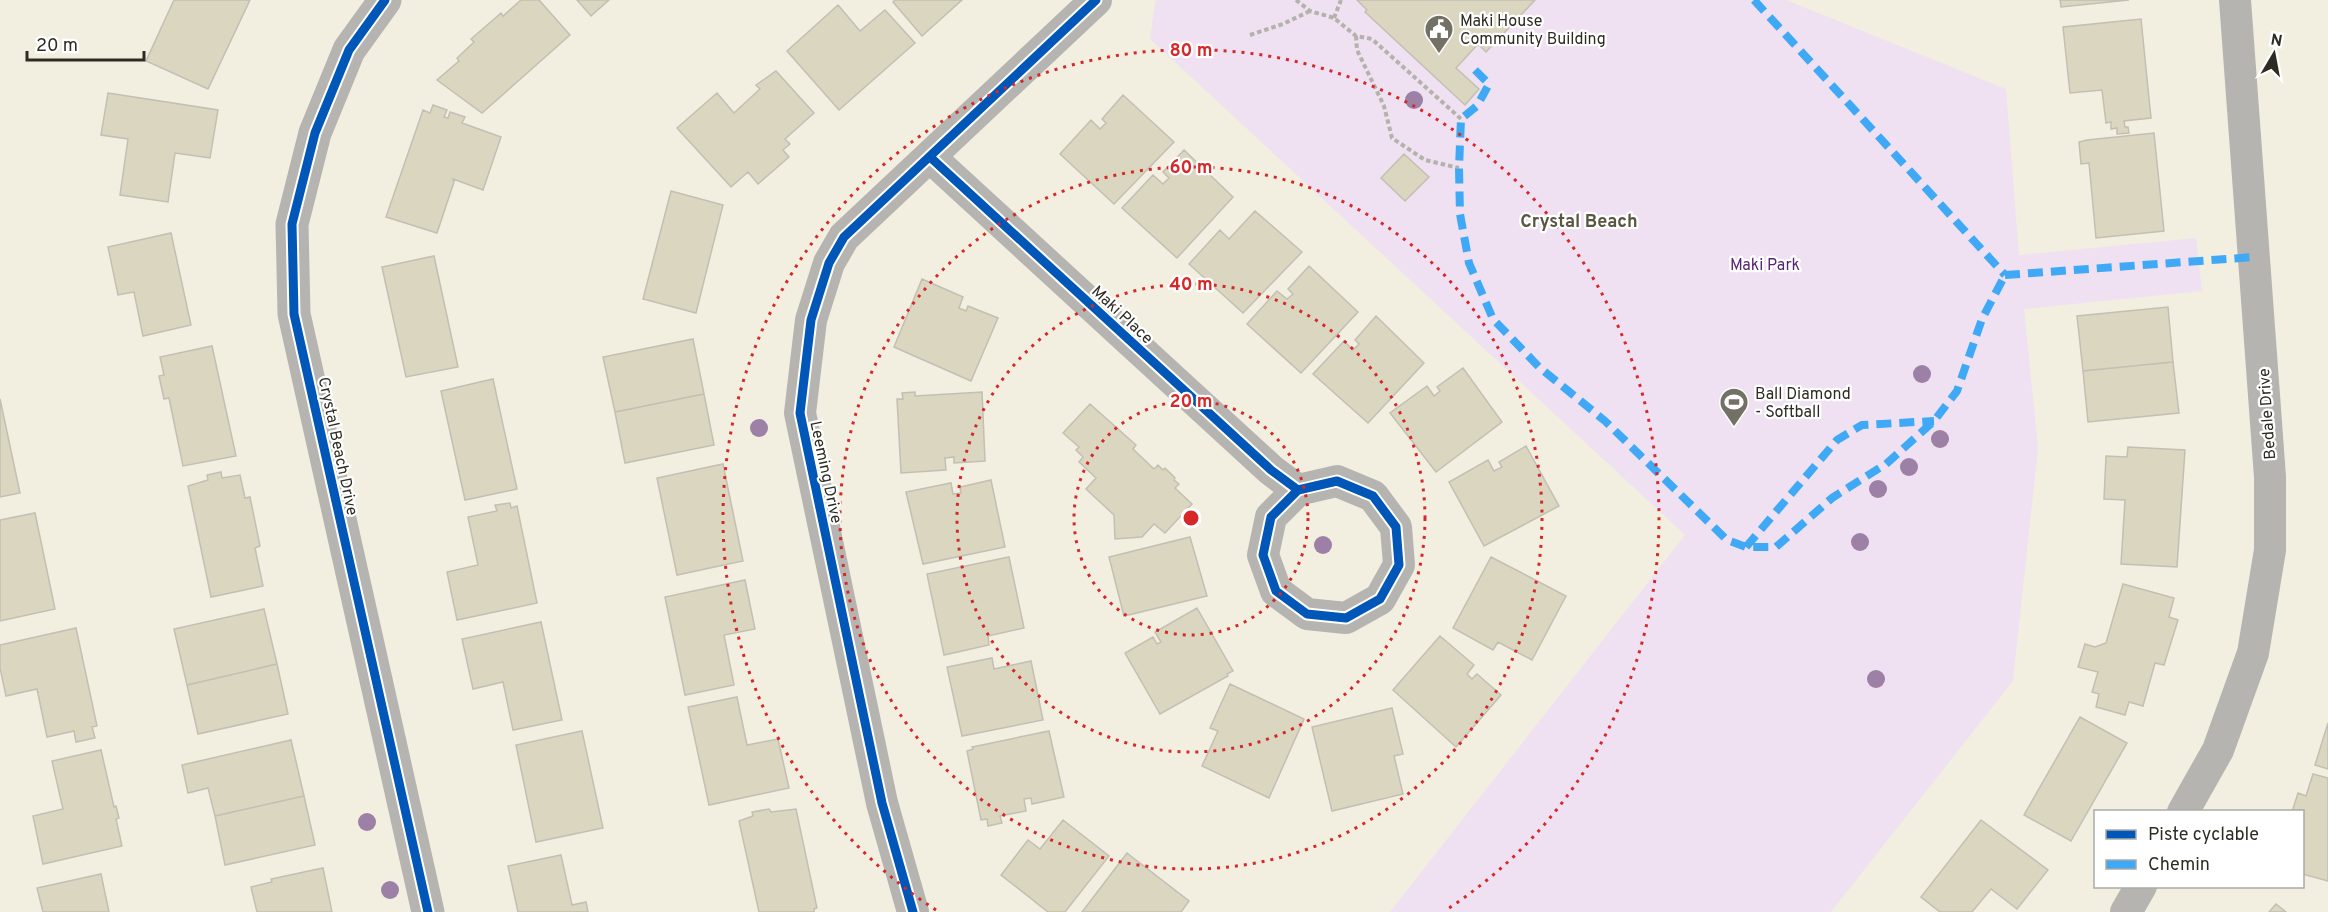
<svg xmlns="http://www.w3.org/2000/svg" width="2328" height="912" font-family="Overpass,sans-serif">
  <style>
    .green { fill: #efe1f1 }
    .building { fill: #dbd6bf; stroke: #c2bfb4; stroke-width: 1.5 }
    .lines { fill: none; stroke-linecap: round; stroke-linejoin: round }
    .path { stroke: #b3b2ab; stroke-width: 4; stroke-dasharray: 4.5 3; stroke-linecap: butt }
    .minor { stroke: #b6b4b0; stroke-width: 32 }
    .tertiary { stroke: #b6b4b0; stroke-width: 33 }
    .quiet { stroke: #3fa9f5; stroke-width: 8; stroke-dasharray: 15 8; stroke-linecap: butt }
    .cycleway-casing { stroke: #fff; stroke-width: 13 }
    .cycleway { stroke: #0057b8; stroke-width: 9 }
    .tree { fill: #9d80a5 }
    .ring { fill: none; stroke: #d62828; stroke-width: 3; stroke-dasharray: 3 6 }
    .labels { text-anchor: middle; stroke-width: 4.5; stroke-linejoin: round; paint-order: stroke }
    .poi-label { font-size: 16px; fill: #2e2c22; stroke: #fff; text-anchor: start }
    .park-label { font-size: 16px; fill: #572574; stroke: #fff }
    .street-label { font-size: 16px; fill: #2e2c22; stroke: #fff }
    .neighbourhood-label { font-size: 18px; font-weight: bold; fill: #5b5641; stroke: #fff }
    .centre { fill: #d62828; stroke: #fff; stroke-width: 3 }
    .ring-label { font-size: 18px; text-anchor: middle; font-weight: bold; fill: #d62828; stroke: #fff; stroke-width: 4.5; stroke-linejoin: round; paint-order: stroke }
  </style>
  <rect width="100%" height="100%" fill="#f2efe1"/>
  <path class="green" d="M1157,0H1786L2006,89L2019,255L2196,238L2202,291L2024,309L2038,448L2013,681L1831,912H1390L1685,535L1150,39L1155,2Z"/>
  <path class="building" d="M174,0H250L208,89L146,61Z
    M521,0H539L570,35L482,113L437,80L459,61L457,58L474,42L471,39L501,13L503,16Z
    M577,0H609L591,16Z
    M895,0H962L922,36L893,2Z
    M1357,0H1535L1486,52L1478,44L1456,68L1479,89L1465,105L1365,12L1367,10Z
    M2060,0H2129L2061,7Z
    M838,5L860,31L885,10L915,43L839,110L787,51Z
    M2141,19L2151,118L2124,121L2125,127H2128L2129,133L2117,134V128L2111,129V122L2106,123L2102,90L2070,93L2063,27Z
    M776,71L814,113L785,139L790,144L783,150L789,157L758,184L748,172L731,187L677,128L717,93L734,113L760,89L756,85Z
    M108,93L218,110L210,158L175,153L168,202L120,195L128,139L101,135Z
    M1123,95L1174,142L1114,204L1060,154L1091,120L1100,129L1106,123L1102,119Z
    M433,105L447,110L444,117L448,118L450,112L465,117L462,123L501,137L483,190L453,179L454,182L437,233L386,217L423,110L430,113Z
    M2154,133L2164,231L2096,238L2089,163L2081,164L2079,142L2087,140Z
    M1184,150L1233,197L1177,258L1122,208L1153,175L1163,184L1169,178L1163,172Z
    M1404,154L1429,177L1405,201L1381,178Z
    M671,191L723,205L696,313L643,299Z
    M1255,211L1302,252L1243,313L1189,264L1220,230L1229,239Z
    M171,233L191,325L143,336L134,292L118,295L108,247Z
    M434,256L458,367L406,377L382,267Z
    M1309,266L1358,312L1301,373L1247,324L1277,291L1287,299L1293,294L1288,289Z
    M922,279L963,297L959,308L966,311L968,306L998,318L971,381L894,347Z
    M2168,307L2173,362L2083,371L2077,316Z
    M1376,316L1424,363L1368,423L1313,374L1344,341L1353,350L1359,344L1355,340Z
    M693,339L704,394L615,412L603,357Z
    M212,346L236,456L183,466L169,398L164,399L159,376L164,375L160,357Z
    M2173,362L2179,413L2088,422L2083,371Z
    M1463,368L1502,422L1436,472L1390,413L1427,386L1434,396L1440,391L1437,387Z
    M493,379L517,489L465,500L441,391Z
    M915,392V396L982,392L985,461L954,463V457L945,458L946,470L901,473L897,399H903L902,393Z
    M704,394L714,445L625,463L615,412Z
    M0,399L20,493L0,497Z
    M1090,404L1136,445L1133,449L1154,469L1158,465L1163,470L1165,468L1175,478L1174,480L1179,484L1175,488L1192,504L1165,533L1154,524L1142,537L1115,539L1114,515L1086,489L1096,478L1079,462L1083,457L1076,450L1079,447L1063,433Z
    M1526,446L1559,506L1484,546L1449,482L1488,460L1494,471L1502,467L1499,462Z
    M2128,447L2185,450L2177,567L2121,564L2125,500L2104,499L2106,456L2127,457Z
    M723,464L743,561L677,575L657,478Z
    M221,472L222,478L240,475L245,498L250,497L260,546L255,548L263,586L211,597L188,486L208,480L207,475Z
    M991,480L1005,547L923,564L906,492L951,483L953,494L961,493L960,487Z
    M510,503L511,508L517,506L537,603L457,620L447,572L478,565L468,517L497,511L495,505Z
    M35,513L55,609L0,621V520Z
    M1190,537L1207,596L1124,616L1109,557Z
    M1009,557L1024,628L988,636L989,645L944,655L927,574Z
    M1491,557L1566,596L1532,660L1498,642L1493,650L1453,628Z
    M745,580L755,629L724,635L734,685L685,695L665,597Z
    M2123,584L2174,598L2169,617L2178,620L2164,665L2155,663L2143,706L2129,702L2125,715L2096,707L2099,694L2092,692L2098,672L2078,667L2085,644L2095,647L2106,643Z
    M1197,608L1233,671L1227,674L1228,676L1160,714L1125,653L1153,637L1157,644L1161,642L1155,632Z
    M264,609L277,664L187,685L174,629Z
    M541,622L562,720L513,730L503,682L473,689L462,639Z
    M76,628L97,726L92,727L95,738L76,742L74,731L47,737L37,689L6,696L0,668V645Z
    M1440,636L1474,665L1467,674L1472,679L1477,674L1501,695L1456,747L1393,690Z
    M992,658L994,669L1031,661L1043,720L962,736L947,667Z
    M277,664L288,714L198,734L187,685Z
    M1230,684L1304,719L1269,798L1202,766L1218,731L1210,728Z
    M737,697L747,745L778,739L789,788L709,805L688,707Z
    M1392,708L1403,754L1394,756L1403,794L1332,811L1312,727Z
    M2080,717L2127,743L2071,841L2024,815Z
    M2328,723V769L2315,765Z
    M582,731L603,828L536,842L516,745Z
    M1049,731L1064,797L1032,804L1031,798L1024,799L1026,811L1000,816L1002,823L988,826L987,819L981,820L967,751L973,749L972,747Z
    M291,740L304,796L215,816L208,788L188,793L182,765Z
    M101,750L114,807L116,806L119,818L116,819L122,846L43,864L33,816L63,809L52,761Z
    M2313,774L2328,778V881L2302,874V812H2292L2298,793L2306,796Z
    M304,796L315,845L225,865L215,816Z
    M769,809L771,812L796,809L817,908L814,909V912H759L739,821L753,816L752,812Z
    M1063,820L1109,856L1065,912H1048L1001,875L1028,840L1040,849Z
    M1981,820L2048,870L2017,909L1991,889L1972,912H1940L1921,897Z
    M1127,853L1189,901L1181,912H1082Z
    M561,855L572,905L586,902L588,912H518L508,866Z
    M323,868L332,912H257L251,887L272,882L271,879Z
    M101,874L109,912H43L37,888Z
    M2276,904L2286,912H2269Z"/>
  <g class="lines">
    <path class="path" d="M1296,0L1310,11L1334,18L1356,36L1372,39L1461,119
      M1334,18L1341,0
      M1250,35L1283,24L1310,11
      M1356,36L1357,50L1384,106L1392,138L1425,160L1459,168"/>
    <path class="minor" d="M930,157L1271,470L1298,490L1337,481L1373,496L1396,527L1399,565L1380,599L1346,618L1307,614L1276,591L1263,555L1271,517L1298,490
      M2183,812L2218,750L2253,653L2270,550V477L2235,0
      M913,912L882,803L800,413L811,320L829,263L844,237L1096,0
      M2126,912L2141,886"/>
    <path class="tertiary" d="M385,0L349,50L315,133L292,224L294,314L428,912"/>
    <path class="quiet" d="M1754,0L2005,275
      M1475,70L1489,84L1477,106L1461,119L1459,168L1460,214L1469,263L1493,319L1539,367L1605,421L1727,540L1746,547H1776L1832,498L1886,464L1934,421L1957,391L1982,319L2005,275
      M2005,275L2254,257
      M1746,547L1837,440L1862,425L1934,421"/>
    <g class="cycleway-casing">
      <path id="cycleway" d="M385,0L349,50L315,133L292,224L294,314L428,912
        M930,157L1271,470L1298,490L1337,481L1373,496L1396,527L1399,565L1380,599L1346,618L1307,614L1276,591L1263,555L1271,517L1298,490
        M913,912L882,803L800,413L811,320L829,263L844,237L1096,0"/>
    </g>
    <use href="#cycleway" class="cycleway"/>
  </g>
  <g class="tree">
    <circle cx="1414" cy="100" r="9"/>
    <circle cx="1922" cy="374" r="9"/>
    <circle cx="759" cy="428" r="9"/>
    <circle cx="1940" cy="439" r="9"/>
    <circle cx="1909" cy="467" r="9"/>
    <circle cx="1878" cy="489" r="9"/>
    <circle cx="1860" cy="542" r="9"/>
    <circle cx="1323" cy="545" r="9"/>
    <circle cx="1876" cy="679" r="9"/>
    <circle cx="367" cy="822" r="9"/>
    <circle cx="390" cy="890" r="9"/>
  </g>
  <g class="ring">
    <circle cx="1191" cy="518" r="117"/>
    <circle cx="1191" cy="518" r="234"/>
    <circle cx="1191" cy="518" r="351"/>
    <path d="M936 910A468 468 0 1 1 1446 910"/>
  </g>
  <defs>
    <g id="civic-pin" transform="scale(1.5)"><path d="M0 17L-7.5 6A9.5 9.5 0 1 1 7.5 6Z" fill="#737065" stroke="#fff"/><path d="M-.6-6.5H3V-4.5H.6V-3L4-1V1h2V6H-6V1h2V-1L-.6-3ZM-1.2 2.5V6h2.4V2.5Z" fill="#fff"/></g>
    <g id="stadium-pin" transform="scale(1.5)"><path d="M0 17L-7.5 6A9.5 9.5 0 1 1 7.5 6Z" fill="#737065" stroke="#fff"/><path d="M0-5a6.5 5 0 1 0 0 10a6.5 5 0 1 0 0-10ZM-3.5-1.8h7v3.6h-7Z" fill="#fff"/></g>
  </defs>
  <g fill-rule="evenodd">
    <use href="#civic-pin" x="1439" y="29"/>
    <use href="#stadium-pin" x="1734" y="402"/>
  </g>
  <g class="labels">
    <g class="poi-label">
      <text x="1460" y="26">Maki House<tspan x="1460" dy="18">Community Building</tspan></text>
      <text x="1755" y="399">Ball Diamond<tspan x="1755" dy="18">- Softball</tspan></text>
    </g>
    <g class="park-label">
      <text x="1765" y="270">Maki Park</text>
    </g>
    <g class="street-label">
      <text transform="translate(1123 314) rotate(43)" y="6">Maki Place</text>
      <text transform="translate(2266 414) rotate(-94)" y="6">Bedale Drive</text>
      <text transform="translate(339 446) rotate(78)" y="6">Crystal Beach Drive</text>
      <text transform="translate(827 472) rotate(78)" y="6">Leeming Drive</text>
    </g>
    <g class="neighbourhood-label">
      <text x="1579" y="227">Crystal Beach</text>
    </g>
  </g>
  <circle cx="1191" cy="518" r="9" class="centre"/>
  <g class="ring-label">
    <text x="1191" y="56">80 m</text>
    <text x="1191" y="173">60 m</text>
    <text x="1191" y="290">40 m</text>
    <text x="1191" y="407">20 m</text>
  </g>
  <rect x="2094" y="810" width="210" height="78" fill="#ffffff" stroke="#ababa7" stroke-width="1.5"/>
  <rect x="2106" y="830" width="30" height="9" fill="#0057b8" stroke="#ababa7" stroke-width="1.5"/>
  <text x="2148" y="840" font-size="18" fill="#2e2c22">Piste cyclable</text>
  <rect x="2106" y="860" width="30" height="9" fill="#3fa9f5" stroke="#ababa7" stroke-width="1.5"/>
  <text x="2148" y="870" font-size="18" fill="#2e2c22">Chemin</text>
  <g transform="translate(2274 54) rotate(10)" stroke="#ffffff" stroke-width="4.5" paint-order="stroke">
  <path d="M0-4.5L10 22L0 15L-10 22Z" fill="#2e2c22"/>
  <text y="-9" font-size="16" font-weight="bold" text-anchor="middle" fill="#2e2c22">N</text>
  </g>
  <path d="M27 51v9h117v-9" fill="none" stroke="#2e2c22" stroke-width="3"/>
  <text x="36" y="51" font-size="18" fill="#2e2c22" stroke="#ffffff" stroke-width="4.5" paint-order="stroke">20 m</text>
</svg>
